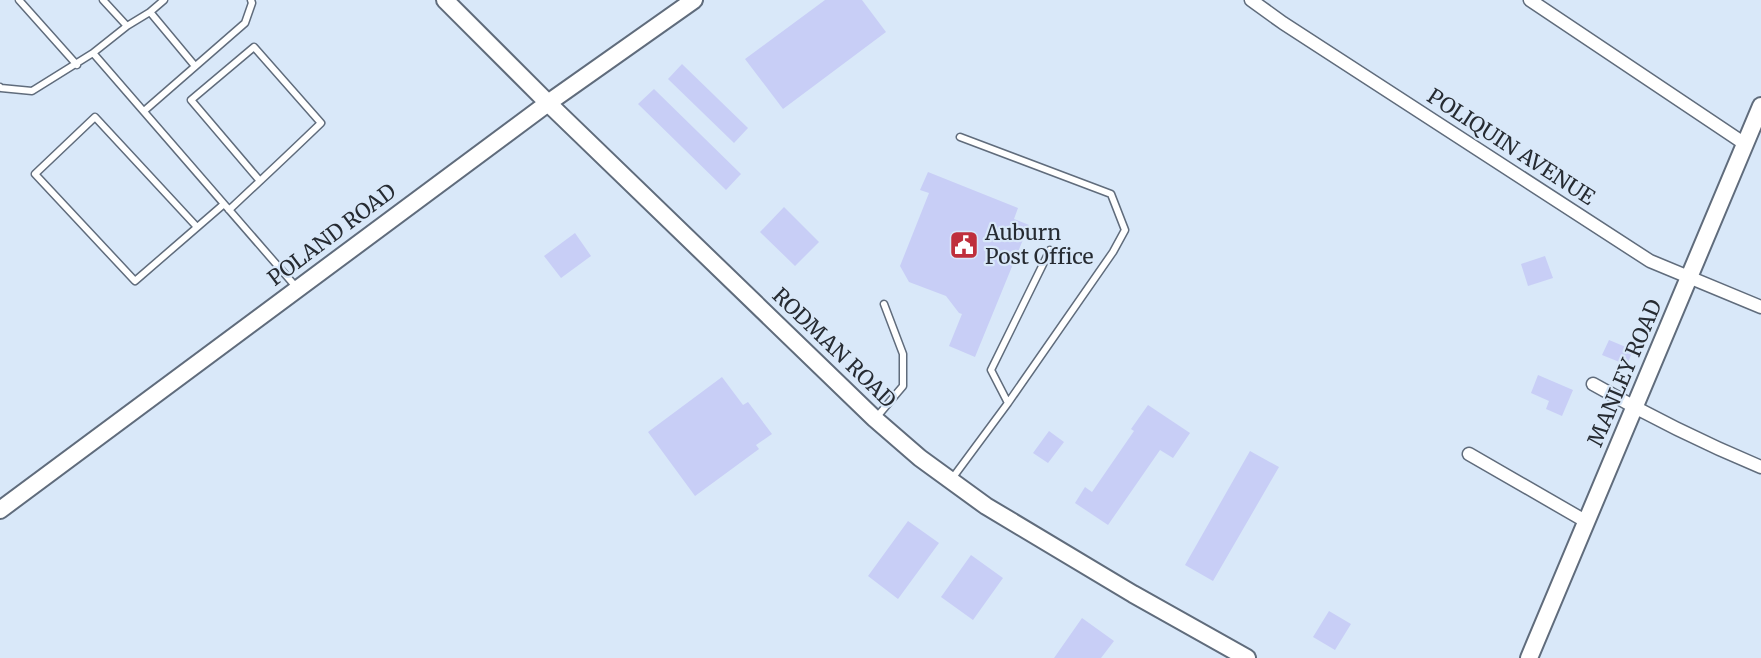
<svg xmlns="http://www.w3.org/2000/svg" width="1761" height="658" font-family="Merriweather,serif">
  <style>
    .building { fill: #c8cef6 }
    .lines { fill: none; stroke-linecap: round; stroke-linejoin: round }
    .service-casing { stroke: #606c7c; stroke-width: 9 }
    .minor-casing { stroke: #606c7c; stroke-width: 15 }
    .tertiary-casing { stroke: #606c7c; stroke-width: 20 }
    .service { stroke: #fff; stroke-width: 6 }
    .minor { stroke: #fff; stroke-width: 12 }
    .tertiary { stroke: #fff; stroke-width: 16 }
    .labels { text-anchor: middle; stroke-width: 4.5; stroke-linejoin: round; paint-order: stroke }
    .street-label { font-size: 21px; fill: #262b32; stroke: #d9e8f9 }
    .poi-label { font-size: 21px; fill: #262b32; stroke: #d9e8f9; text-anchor: start }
  </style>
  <rect width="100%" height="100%" fill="#d9e8f9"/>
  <path class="building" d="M825,0H862L886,32L783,109L745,59Z
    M682,64L748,128L734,143L668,79Z
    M654,89L741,174L726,190L638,104Z
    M928,172L1018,208L1014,219L1029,225L975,357L949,346L962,314L959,313L946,296L909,282L900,266L929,193L920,190Z
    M784,207L819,242L795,266L760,232Z
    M575,233L591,256L561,278L544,256Z
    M1545,256L1553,278L1528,286L1521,264Z
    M1609,340L1633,350L1627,365L1602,355Z
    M1538,375L1573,390L1562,416L1546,409L1549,401L1531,393Z
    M722,377L743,405L748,402L772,434L756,445L759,449L695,496L648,432Z
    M1148,405L1190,433L1173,458L1160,450L1108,525L1075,503L1085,487L1092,492L1134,431L1131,429Z
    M1049,431L1064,442L1048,463L1033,453Z
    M1250,451L1279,467L1213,581L1185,565Z
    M908,521L939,543L898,599L868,576Z
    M971,555L1003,578L973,620L941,597Z
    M1329,611L1351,624L1335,650L1313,637Z
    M1082,618L1114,641L1101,658H1054Z"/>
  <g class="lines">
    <g class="service-casing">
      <path id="service" d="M19,0L77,65
        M164,0L150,12L195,66
        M127,26L150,12
        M93,53L127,26L103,0
        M0,87L1,88L32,91L93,53L297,288
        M144,111L245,23L252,3L251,0
        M229,210C260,181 291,152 321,123L254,47L191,100L260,181
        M197,227L95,117L35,174L135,281C165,255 194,230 224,204
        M1008,403L991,370L1050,250
        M875,419L903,386V354L884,304
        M951,480L1008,403L1113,252L1125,230L1111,194L960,137"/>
    </g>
    <g class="minor-casing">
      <path id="minor" d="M1251,0L1283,23L1650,261L1761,307
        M1530,0L1745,144
        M1593,384C1647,415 1703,443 1761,467
        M1469,454L1587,522"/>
    </g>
    <g class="tertiary-casing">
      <path id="tertiary" d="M445,0L548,103L875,419L920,458L986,506L1133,594L1247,658
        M0,510L548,103L694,0
        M1529,658L1761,106"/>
    </g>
    <use href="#service" class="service"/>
    <use href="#minor" class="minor"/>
    <use href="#tertiary" class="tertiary"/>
  </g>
  <defs>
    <g id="civic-square" transform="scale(1.5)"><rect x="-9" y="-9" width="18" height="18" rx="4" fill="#bf2f3c" stroke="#d9e8f9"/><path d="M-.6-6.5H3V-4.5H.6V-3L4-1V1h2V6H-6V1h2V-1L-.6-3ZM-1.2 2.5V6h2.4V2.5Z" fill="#fff"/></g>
  </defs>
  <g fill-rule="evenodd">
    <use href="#civic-square" x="964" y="245"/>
  </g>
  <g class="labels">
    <g class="street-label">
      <text transform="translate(1511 147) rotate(33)" y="7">POLIQUIN AVENUE</text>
      <text transform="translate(332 235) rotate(-37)" y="7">POLAND ROAD</text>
      <text transform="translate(834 348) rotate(44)" y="7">RODMAN ROAD</text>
      <text transform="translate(1625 373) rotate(-67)" y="7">MANLEY ROAD</text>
    </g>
    <g class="poi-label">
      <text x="985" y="240">Auburn<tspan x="985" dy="24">Post Office</tspan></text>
    </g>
  </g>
</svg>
